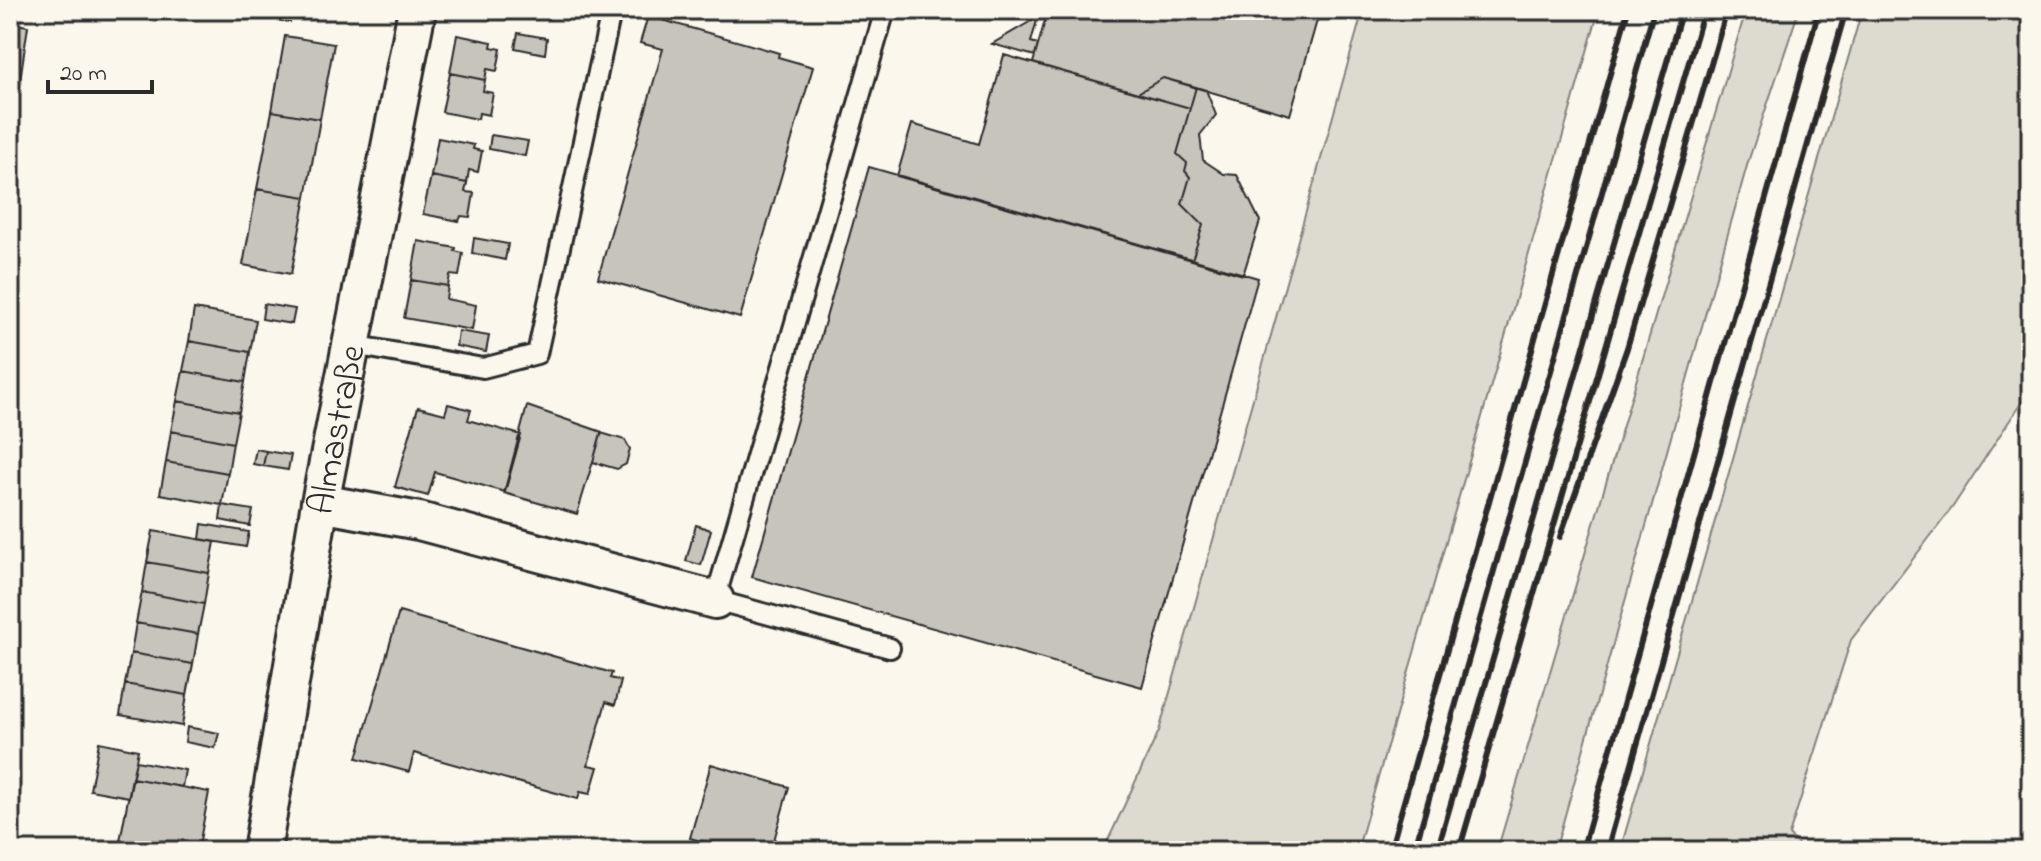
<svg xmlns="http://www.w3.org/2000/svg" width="2041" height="861" font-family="'Indie Flower',sans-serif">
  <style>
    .green { fill: #dddad0; stroke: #84827e; stroke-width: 2 }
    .building { fill: #c7c4bc; stroke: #2b2b2b; stroke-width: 2 }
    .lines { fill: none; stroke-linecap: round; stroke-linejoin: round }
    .service-casing { stroke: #2b2b2b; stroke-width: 24 }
    .minor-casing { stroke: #2b2b2b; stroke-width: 42 }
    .service { stroke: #fbf7ec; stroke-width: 18 }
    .minor { stroke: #fbf7ec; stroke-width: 36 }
    .rail { stroke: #2b2b2b; stroke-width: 6 }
    .labels { text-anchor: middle; stroke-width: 6; stroke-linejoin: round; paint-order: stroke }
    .street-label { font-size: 36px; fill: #2b2b2b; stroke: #fbf7ec }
  </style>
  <rect width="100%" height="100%" fill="#fbf7ec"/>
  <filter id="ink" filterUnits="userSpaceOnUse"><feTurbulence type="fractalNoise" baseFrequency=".0125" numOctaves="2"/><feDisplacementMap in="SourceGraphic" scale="16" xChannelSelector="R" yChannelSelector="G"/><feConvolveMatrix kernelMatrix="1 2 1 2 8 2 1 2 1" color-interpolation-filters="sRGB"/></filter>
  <g filter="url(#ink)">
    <path class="green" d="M1363,10H1599L1357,851H1103L1159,731Z
      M1746,10H1799L1748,162L1555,851H1497Z
      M1862,10H2031V388L1952,508L1851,640L1789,835L1804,851H1620Z"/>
    <path class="building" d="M258,10H293L290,22L257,16Z
      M467,10H501L499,16Z
      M1048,10H1320L1290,115L1163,78L1138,93L1033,63Z
      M648,16L779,53L778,57L813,67L740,318L598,278L663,49L640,43Z
      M1038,17L1031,42L1038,44L1035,56L992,44Z
      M10,23L28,26L14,121H10Z
      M518,33L547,38L545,54L515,48Z
      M457,35L492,42L491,47L501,49L497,71L487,69L485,80L450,73Z
      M285,36L334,44L320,119L272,111Z
      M1004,55L1190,108L1177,154L1187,163L1185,171L1190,177L1182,204L1203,225L1192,260L897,176L912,124L979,144Z
      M450,73L485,80L483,91L493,93L489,115L479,113L478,119L442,112Z
      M1163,78L1196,87L1190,108L1138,93Z
      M1196,87L1206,90L1216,115L1200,135L1203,160L1224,174L1237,175L1260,221L1243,275L1192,260L1203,225L1182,204L1190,177L1185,171L1187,163L1177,154Z
      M272,111L320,119L306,197L257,189Z
      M491,135L528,141L525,156L489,149Z
      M438,138L474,145L473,149L482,151L478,172L469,170L467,183L431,176Z
      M869,167L1258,278L1142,687L752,577Z
      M431,176L467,183L465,192L474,193L470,217L461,216L459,221L423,214Z
      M257,189L306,197L291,274L243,265Z
      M474,238L508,244L505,260L472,253Z
      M418,241L456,248L455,251L463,253L459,276L450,275L448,286L411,280Z
      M411,280L448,286L446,299L476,305L472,330L404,318Z
      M264,304L295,309L292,324L262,319Z
      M194,309L256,320L250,352L189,341Z
      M458,331L489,336L486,352L456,346Z
      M189,341L250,352L245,382L183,371Z
      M183,371L245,382L239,412L177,401Z
      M177,401L239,412L233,443L171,431Z
      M448,404L471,410L468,420L521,435L505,492L435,472L428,496L395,487L418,407L445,414Z
      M527,406L602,432L577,514L504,493Z
      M171,431L233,443L228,473L166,462Z
      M601,433L625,440L630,449L626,464L617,469L593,462Z
      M256,449L266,451L263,466L253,464Z
      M266,451L291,455L288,470L263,466Z
      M166,462L228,473L222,505L160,494Z
      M222,505L253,510L250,526L220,520Z
      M202,524L249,532L246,547L200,539Z
      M696,525L711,530L701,565L686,561Z
      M153,531L215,542L209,573L147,562Z
      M147,562L209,573L204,604L142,592Z
      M142,592L204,604L198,634L136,623Z
      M399,612L612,673L610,678L621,681L615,705L606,702L588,765L598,767L590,794L580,792L578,799L414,753L409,772L357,758Z
      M136,623L198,634L193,664L131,653Z
      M131,653L193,664L187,695L125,684Z
      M125,684L187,695L182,726L120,715Z
      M187,727L219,733L215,748L185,742Z
      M99,742L138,750L129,797L90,790Z
      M136,761L185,770L182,787L132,778Z
      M711,764L789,787L771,851H737L690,838Z
      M132,778L209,792L198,851H175L120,841Z"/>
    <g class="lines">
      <g class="service-casing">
        <path id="service" d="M885,10L715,600L890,648
          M353,345L483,368L537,354L611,12"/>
      </g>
      <g class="minor-casing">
        <g id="minor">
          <path d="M320,503L419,521L715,600"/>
          <path id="s1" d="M262,851L320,503L417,10"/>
        </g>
      </g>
      <use href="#service" class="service"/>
      <use href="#minor" class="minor"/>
      <path class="rail" d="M1560,537L1627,348L1727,10
        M1390,851L1628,10
        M1414,851L1654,10
        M1437,851L1682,10
        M1459,851L1704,10
        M1582,851L1819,10
        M1607,851L1846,10"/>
    </g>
  </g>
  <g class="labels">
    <g class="street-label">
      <text dy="13" stroke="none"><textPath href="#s1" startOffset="428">Almastraße</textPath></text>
    </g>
  </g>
  <rect width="2041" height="861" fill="none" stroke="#fbf7ec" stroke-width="40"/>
  <rect x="20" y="20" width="2001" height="821" fill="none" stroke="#2b2b2b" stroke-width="3" filter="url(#ink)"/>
  <path d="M48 80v12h104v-12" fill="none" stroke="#2b2b2b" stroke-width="4"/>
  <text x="60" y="80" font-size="24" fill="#2b2b2b" stroke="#fbf7ec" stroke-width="6" paint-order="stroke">20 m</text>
</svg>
